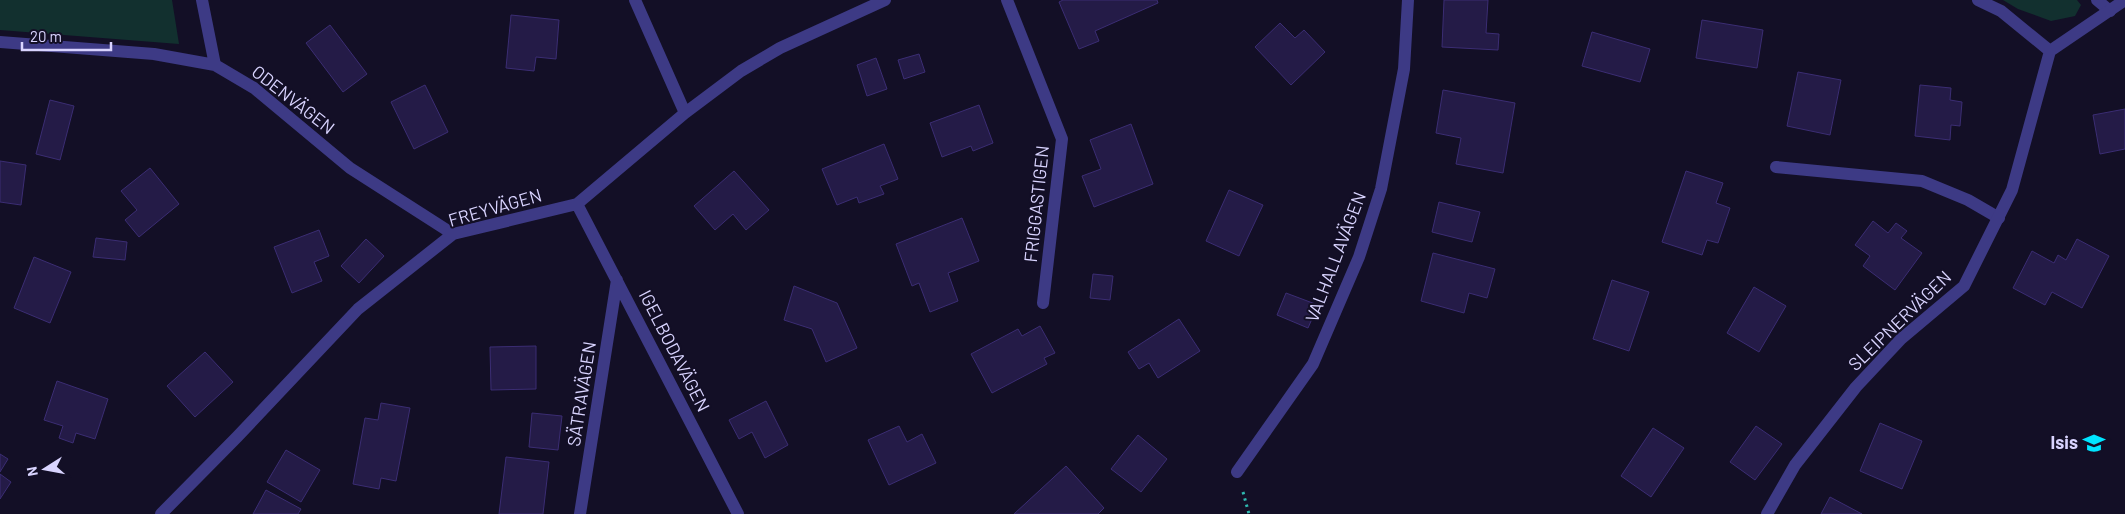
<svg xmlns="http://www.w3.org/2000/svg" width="2125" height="514" font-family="Barlow,sans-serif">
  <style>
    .green { fill: #12302f }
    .building { fill: #241b47; stroke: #3b2d73 }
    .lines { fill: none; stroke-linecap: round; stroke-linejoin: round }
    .path { stroke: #2fb8b0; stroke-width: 3; stroke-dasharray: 2.5 4; stroke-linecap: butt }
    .service { stroke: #3d3a85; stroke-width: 12 }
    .minor { stroke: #3d3a85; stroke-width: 12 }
    .labels { text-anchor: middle; stroke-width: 4; stroke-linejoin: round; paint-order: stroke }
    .street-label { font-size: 18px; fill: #d9d4ff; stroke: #130f26 }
    .poi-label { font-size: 18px; font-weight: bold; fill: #d9d4ff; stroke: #130f26; text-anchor: end }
  </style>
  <rect width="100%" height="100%" fill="#130f26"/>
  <path class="green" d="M0,0H172L179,44L0,30Z
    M2003,0H2077L2081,5L2075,16L2051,21L2018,9Z"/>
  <path class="building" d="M1063,0H1157L1158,3L1095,31L1099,41L1079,49L1059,2Z
    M1444,0H1488L1486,33L1499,34L1498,50L1442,47Z
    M511,15L559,20L556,59L536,57L534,71L506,68Z
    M1702,20L1763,30L1757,68L1696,58Z
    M1280,23L1295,38L1304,30L1325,52L1291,85L1255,47Z
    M330,25L367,74L343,92L306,43Z
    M1592,32L1650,49L1640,82L1582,66Z
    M919,54L925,72L904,79L898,60Z
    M876,58L887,89L867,96L857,65Z
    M1798,72L1841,80L1830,135L1787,126Z
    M425,85L448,132L414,149L391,102Z
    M1920,85L1951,88L1950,100L1962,102L1960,126L1951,125L1950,140L1915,136Z
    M1443,90L1515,103L1503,173L1456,164L1461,138L1436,133Z
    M50,100L74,106L60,160L36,154Z
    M979,105L993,143L973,151L971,146L942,157L930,123Z
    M2125,109V149L2100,154L2093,115Z
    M1131,124L1153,184L1094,207L1082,176L1101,169L1090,140Z
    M884,144L898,179L880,186L884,194L859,203L857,197L837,205L822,169Z
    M0,161L26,165L21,205L0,202Z
    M150,168L179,204L139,237L125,220L137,210L121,191Z
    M734,171L769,210L746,230L733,214L715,230L694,206Z
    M1686,171L1723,183L1716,203L1730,208L1718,243L1707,240L1702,255L1662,242Z
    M1229,190L1263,205L1239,256L1206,241Z
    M1439,202L1480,212L1472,242L1432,232Z
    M962,218L979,261L948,273L958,301L930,312L919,283L912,286L896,244Z
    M1873,221L1888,233L1896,223L1907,231L1901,238L1922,253L1895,290L1863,266L1870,256L1855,245Z
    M319,230L329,256L314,262L322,281L292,293L274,247Z
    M96,238L127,242L125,260L93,257Z
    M366,239L384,256L359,283L341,266Z
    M2077,239L2109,256L2082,308L2052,292L2045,305L2013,288L2032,251L2054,263L2058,255L2066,260Z
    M1433,253L1495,269L1487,298L1469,293L1464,313L1421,301Z
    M34,257L71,272L50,323L14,308Z
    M1093,274L1113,276L1110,300L1090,298Z
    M1612,280L1649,292L1629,351L1593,339Z
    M794,286L837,303L857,348L826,362L812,329L784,320Z
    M1754,287L1786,306L1759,352L1727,333Z
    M1286,293L1318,305L1308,328L1277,315Z
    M1179,319L1200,351L1158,378L1149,363L1139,369L1128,352Z
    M1040,326L1055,353L1044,358L1047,364L992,393L971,354L1018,329L1022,336Z
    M536,346V389L491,390L490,347Z
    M205,352L233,382L195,417L167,386Z
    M57,381L108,399L95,439L76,433L73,443L59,438L63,426L44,420Z
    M766,401L788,445L765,458L752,432L739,439L729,420Z
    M381,403L410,408L396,481L381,478L379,489L353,484L365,418L378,420Z
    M532,413L562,416L558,450L529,447Z
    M1880,423L1922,441L1902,489L1860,471Z
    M899,426L907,442L922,434L936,463L889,485L868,440Z
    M1756,426L1782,444L1755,480L1730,462Z
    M1653,428L1684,448L1651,497L1621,476Z
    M1138,435L1167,459L1141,492L1111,469Z
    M286,450L320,470L301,502L267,482Z
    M0,454L8,459L0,472Z
    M506,457L549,462L543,514H499Z
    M1066,466L1104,508L1098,514H1014Z
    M0,474L11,482L0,499Z
    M266,490L301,509L298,514H253Z
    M1830,497L1862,514H1821Z"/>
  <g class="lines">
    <path class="path" d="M1243,492L1249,514"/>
    <path class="service" d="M2097,0L2110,11
      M1776,167L1922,181L1968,200L1999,218"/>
    <path class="minor" d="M202,0L215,65
      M635,0L685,113
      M1007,0L1062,139L1043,303
      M1978,0L2001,11L2050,51
      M0,42L154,54L215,65L254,88L350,168L453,234
      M577,204L738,514
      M1237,472L1313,364L1359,257L1381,189L1404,69L1408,0
      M161,514L237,437L358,309L453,234L577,204L685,113L741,71L780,48L885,0
      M580,514L617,280
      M1767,514L1795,465L1856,387L1901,339L1964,286L2012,190L2050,51L2125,0"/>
  </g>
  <defs>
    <g id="school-bare" transform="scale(1.725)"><path d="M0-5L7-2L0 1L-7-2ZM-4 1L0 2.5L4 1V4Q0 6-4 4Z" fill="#00e5ff" stroke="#130f26" stroke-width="2.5" paint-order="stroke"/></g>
  </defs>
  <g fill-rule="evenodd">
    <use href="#school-bare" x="2094" y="443"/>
  </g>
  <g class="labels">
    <g class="street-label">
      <text transform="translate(293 100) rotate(38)" y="6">ODENVÄGEN</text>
      <text transform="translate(1037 204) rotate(-84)" y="6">FRIGGASTIGEN</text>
      <text transform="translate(495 208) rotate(-16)" y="6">FREYVÄGEN</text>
      <text transform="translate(1336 257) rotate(-69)" y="6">VALHALLAVÄGEN</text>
      <text transform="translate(1900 321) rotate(-44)" y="6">SLEIPNERVÄGEN</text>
      <text transform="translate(674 351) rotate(63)" y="6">IGELBODAVÄGEN</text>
      <text transform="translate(582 394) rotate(-81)" y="6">SÄTRAVÄGEN</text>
    </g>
    <g class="poi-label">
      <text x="2078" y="449">Isis</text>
    </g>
  </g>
  <g transform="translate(45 469) rotate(259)" stroke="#130f26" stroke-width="4" paint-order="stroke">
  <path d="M0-4L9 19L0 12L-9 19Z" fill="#d9d4ff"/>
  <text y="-8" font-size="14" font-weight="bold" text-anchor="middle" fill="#d9d4ff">N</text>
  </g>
  <path d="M22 42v8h89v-8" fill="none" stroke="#d9d4ff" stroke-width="2.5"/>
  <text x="30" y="42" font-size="15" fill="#d9d4ff" stroke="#130f26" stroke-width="4" paint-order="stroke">20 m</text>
</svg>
